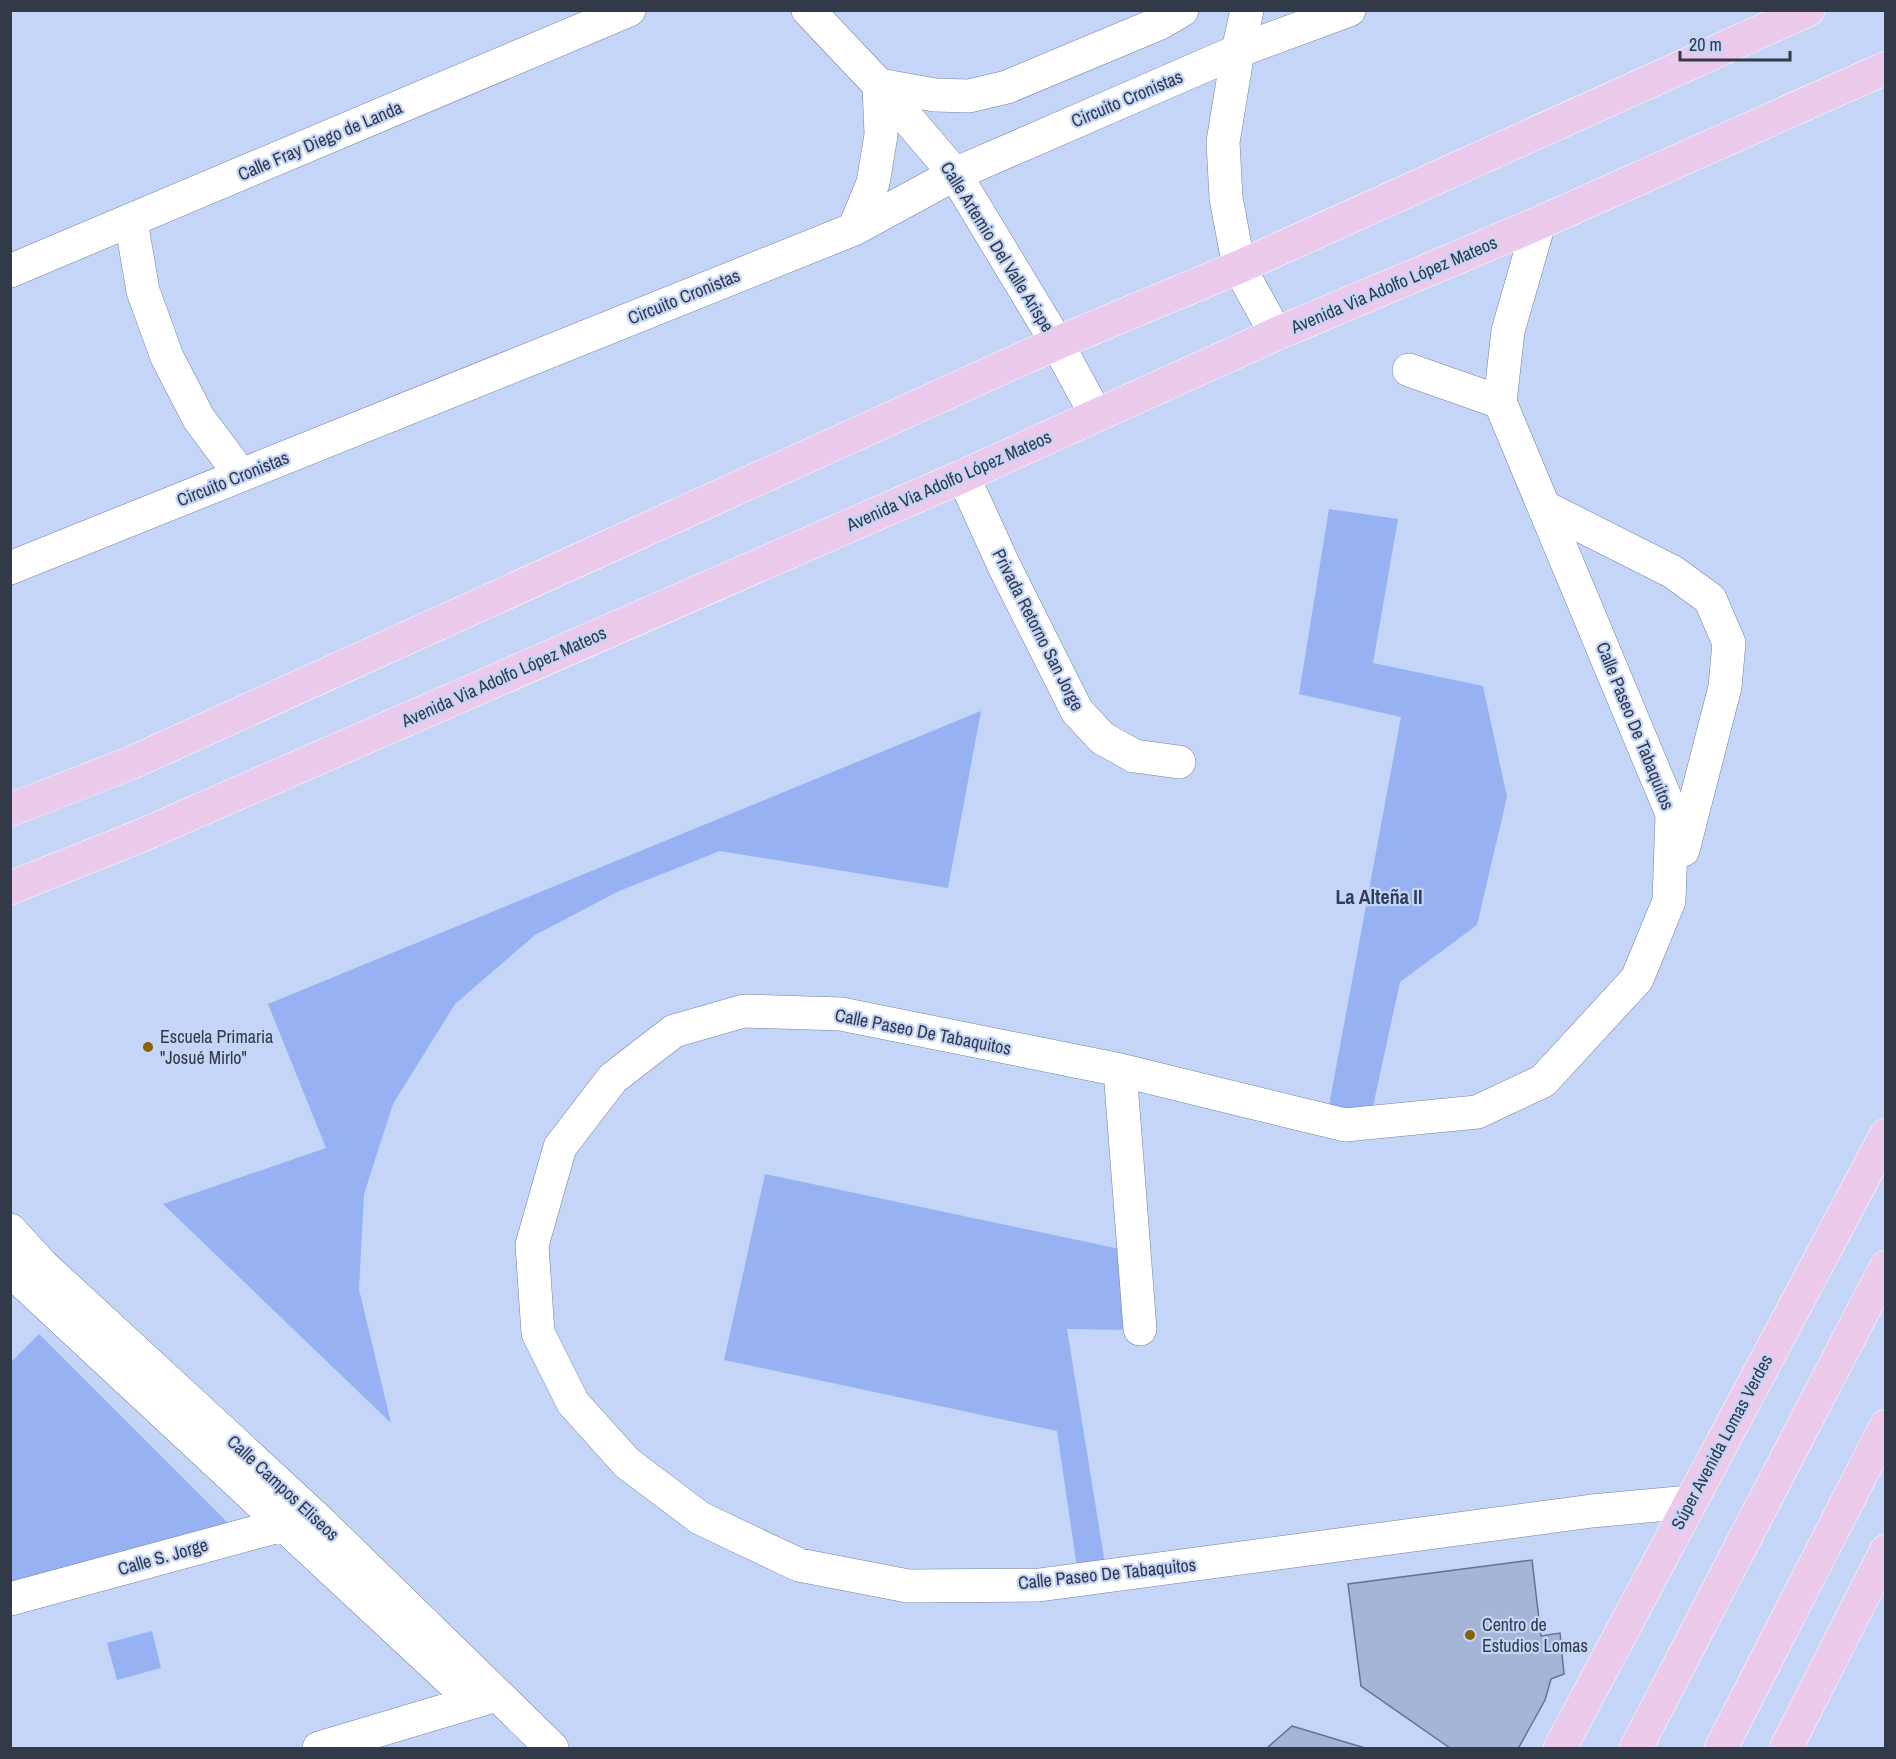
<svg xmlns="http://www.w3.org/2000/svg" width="1896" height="1759" font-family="'Archivo Narrow',sans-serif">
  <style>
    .green { fill: #96b2f2 }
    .building { fill: #a5b5d7; stroke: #647392; stroke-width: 1.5 }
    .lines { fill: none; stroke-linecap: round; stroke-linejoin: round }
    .minor-casing { stroke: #7382a2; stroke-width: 34 }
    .major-casing { stroke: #fff; stroke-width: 34 }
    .minor { stroke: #fff; stroke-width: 33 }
    .major { stroke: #ebcaeb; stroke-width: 33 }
    .poi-dot { fill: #866500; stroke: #c4d5f8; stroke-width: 2 }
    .labels { text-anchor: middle; stroke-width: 4.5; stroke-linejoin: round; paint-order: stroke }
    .street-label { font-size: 18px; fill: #323947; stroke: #c4d5f8 }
    .poi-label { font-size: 18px; fill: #323947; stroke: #c4d5f8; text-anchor: start }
    .neighbourhood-label { font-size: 20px; font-weight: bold; fill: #313d5a; stroke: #c4d5f8 }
  </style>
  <rect width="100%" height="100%" fill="#c4d5f8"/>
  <path class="green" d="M1329,509L1398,519L1373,663L1483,686L1507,797L1477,925L1400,982L1372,1111H1328L1401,717L1299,694Z
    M981,711L948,888L720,851L619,891L535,935L455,1004L393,1104L364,1194L359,1289L391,1423L163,1204L326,1148L268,1004Z
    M765,1174L1120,1249L1128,1330L1067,1329L1105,1564L1077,1568L1057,1431L724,1360Z
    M39,1334L233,1528L11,1590V1362Z
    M152,1631L161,1668L117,1680L107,1643Z"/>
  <path class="building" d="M1532,1560L1541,1636L1560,1633L1564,1674L1551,1679L1545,1700L1519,1747L1517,1748H1450L1361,1686L1348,1584Z
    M1292,1726L1365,1748H1267Z"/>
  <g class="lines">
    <g class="minor-casing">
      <path id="minor" d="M808,10L879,85L955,174L1057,343L1096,415
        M1247,10L1238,51L1223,142L1226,198L1239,267L1276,334
        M131,221L143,291L167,357L199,419L241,475
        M1539,223L1508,331L1500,402L1672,814L1669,901L1637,979L1543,1081L1477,1112L1345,1125L1120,1070L841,1014L744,1011L674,1031L613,1078L560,1147L532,1245L538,1333L573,1403L627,1463L700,1518L799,1565L908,1586L1039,1585L1592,1511L1690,1502
        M854,229L873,183L881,135L879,85L935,95L969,96L1007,87L1160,23L1182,10
        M10,271L629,10
        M1409,370L1500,402
        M963,476L1005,568L1077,711L1102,738L1134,756L1179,762
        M1544,507L1673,572L1710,599L1729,643L1725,687L1683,850
        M10,568L854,229L955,174L1238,51L1349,10
        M1120,1070L1140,1329
        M10,1230L42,1265L315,1517L552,1748
        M10,1270L474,1702
        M10,1599L301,1520
        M319,1748L490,1697"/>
    </g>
    <g class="major-casing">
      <path id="major" d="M10,810L131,763L1057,343L1239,267L1808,10
        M10,888L138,837L963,476L1276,334L1539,223L1886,68
        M1560,1748L1886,1135
        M1636,1748L1886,1267
        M1721,1748L1886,1426
        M1786,1748L1886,1551"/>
    </g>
    <use href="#minor" class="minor"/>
    <use href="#major" class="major"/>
  </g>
  <g class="poi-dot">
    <circle cx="148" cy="1047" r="6"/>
    <circle cx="1470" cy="1635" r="6"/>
  </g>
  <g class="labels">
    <g class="street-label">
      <text transform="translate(1127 99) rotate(-23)" y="6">Circuito Cronistas</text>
      <text transform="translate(320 141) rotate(-23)" y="6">Calle Fray Diego de Landa</text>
      <text transform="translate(997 247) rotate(58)" y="6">Calle Artemio Del Valle Arispe</text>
      <text transform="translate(1394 285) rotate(-23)" y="6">Avenida Via Adolfo López Mateos</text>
      <text transform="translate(684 297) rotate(-22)" y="6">Circuito Cronistas</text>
      <text transform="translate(233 479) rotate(-22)" y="6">Circuito Cronistas</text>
      <text transform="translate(949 481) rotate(-24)" y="6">Avenida Via Adolfo López Mateos</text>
      <text transform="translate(1038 630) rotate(63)" y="6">Privada Retorno San Jorge</text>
      <text transform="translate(504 677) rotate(-24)" y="6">Avenida Via Adolfo López Mateos</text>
      <text transform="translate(1635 726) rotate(68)" y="6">Calle Paseo De Tabaquitos</text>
      <text transform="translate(923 1032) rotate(11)" y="6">Calle Paseo De Tabaquitos</text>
      <text transform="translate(1722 1442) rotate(-62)" y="6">Súper Avenida Lomas Verdes</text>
      <text transform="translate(283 1488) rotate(43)" y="6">Calle Campos Eliseos</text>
      <text transform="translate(163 1557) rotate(-16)" y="6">Calle S. Jorge</text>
      <text transform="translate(1107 1574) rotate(-6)" y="6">Calle Paseo De Tabaquitos</text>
    </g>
    <g class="poi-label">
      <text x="160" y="1043">Escuela Primaria<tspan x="160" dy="21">"Josué Mirlo"</tspan></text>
      <text x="1482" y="1631">Centro de<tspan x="1482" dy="21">Estudios Lomas</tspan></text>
    </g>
    <g class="neighbourhood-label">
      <text x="1379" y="904">La Alteña II</text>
    </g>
  </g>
  <rect width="1896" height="1759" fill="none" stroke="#323947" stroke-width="24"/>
  <path d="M1680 51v9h110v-9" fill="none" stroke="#323947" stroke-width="3"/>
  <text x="1689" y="51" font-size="18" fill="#323947" stroke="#c4d5f8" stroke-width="4.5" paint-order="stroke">20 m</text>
</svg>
